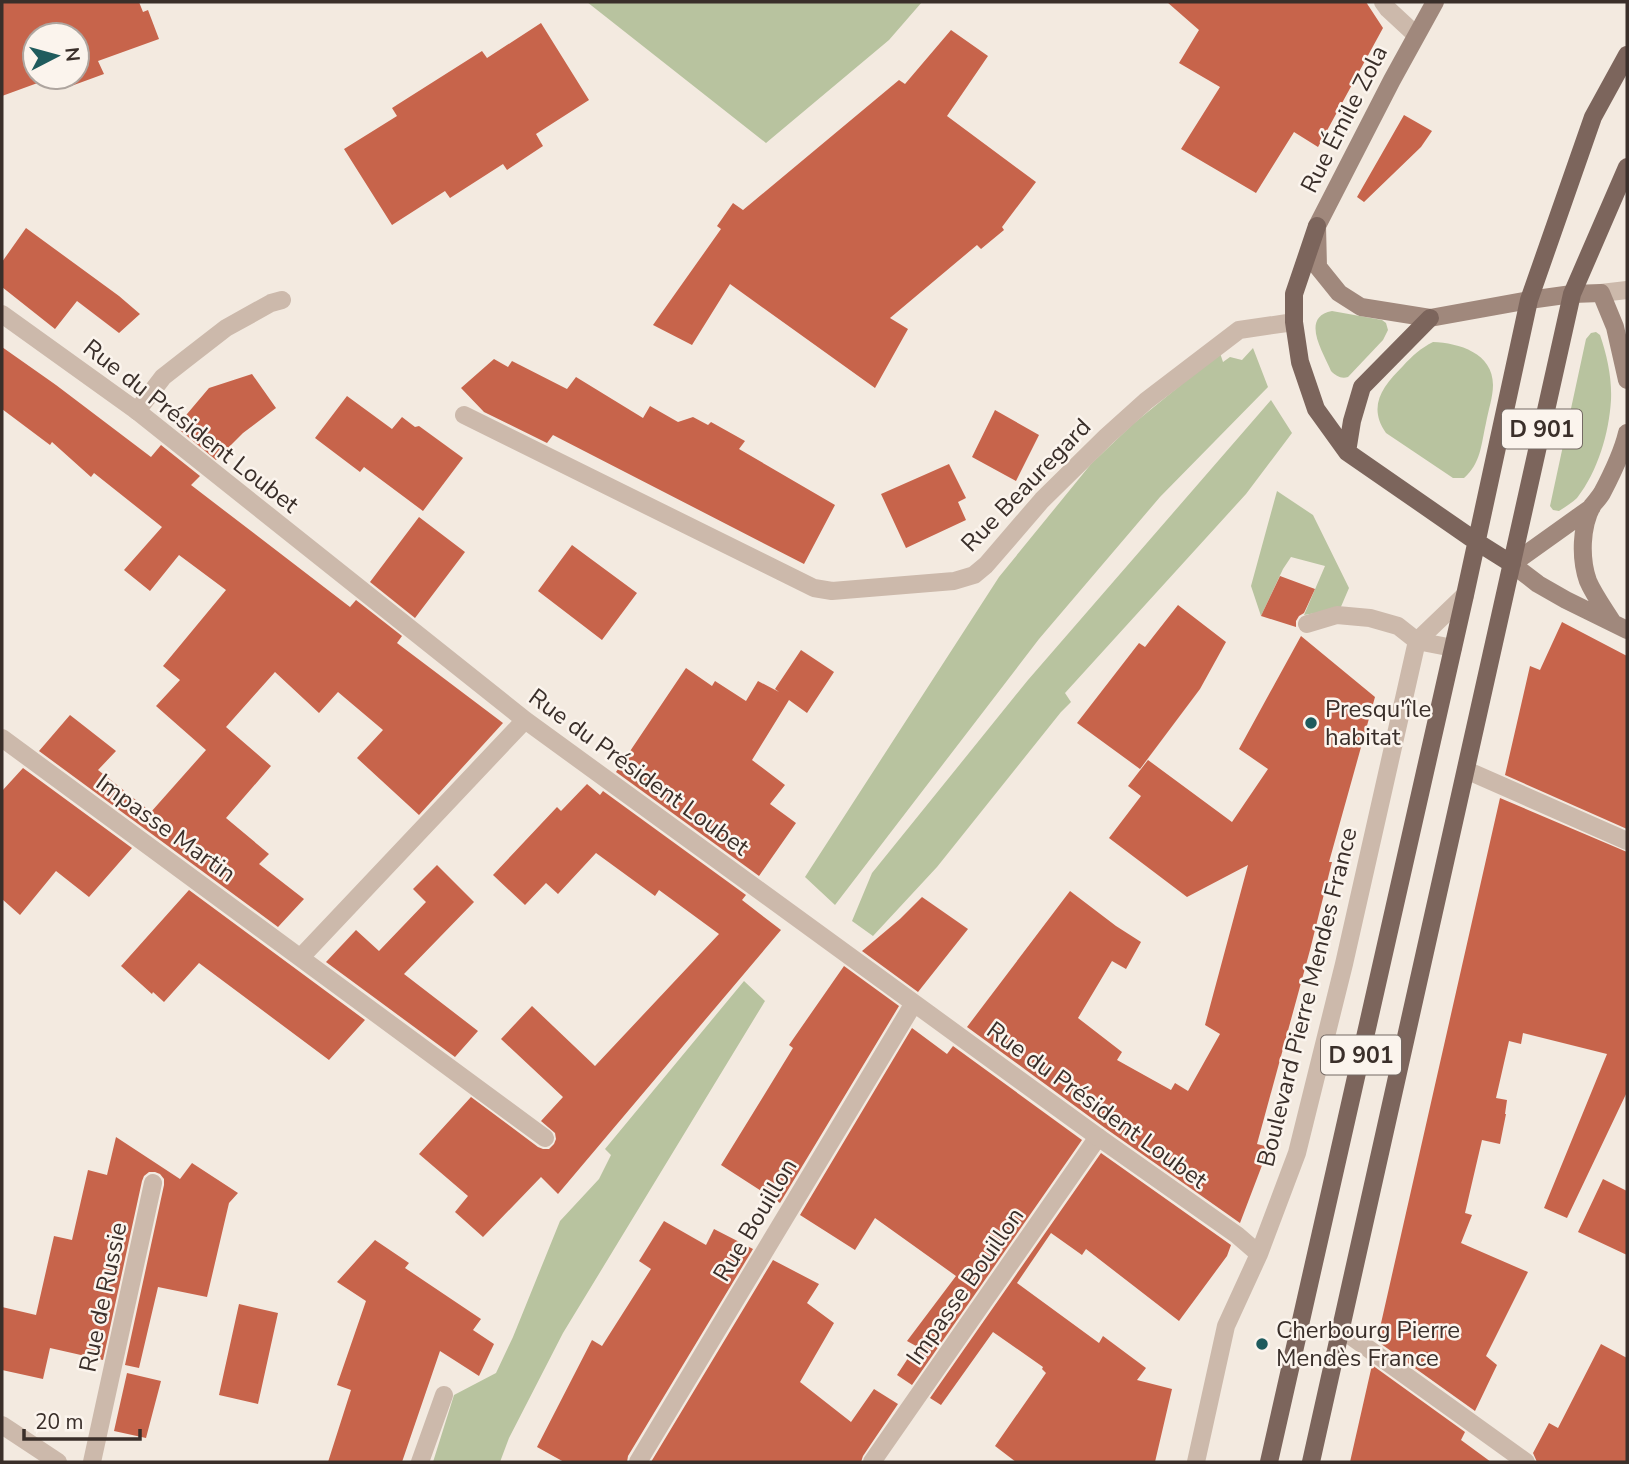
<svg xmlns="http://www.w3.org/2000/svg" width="1629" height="1464" font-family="'Nunito Sans',sans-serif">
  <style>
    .green { fill: #b8c39f }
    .building { fill: #c7644b }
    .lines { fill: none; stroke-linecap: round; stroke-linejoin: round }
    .lane { stroke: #ccb9ab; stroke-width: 18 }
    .street { stroke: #ccb9ab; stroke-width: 18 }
    .secondary { stroke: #a0887c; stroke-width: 18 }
    .primary { stroke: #7c655c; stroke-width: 18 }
    .poi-dot { fill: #1f5b5d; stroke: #fbf4ed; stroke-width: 2.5 }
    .labels { text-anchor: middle; stroke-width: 5; stroke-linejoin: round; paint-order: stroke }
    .shield { fill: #fbf4ed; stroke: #746a64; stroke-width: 2 }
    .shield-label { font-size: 23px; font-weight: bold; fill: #3a2f2a }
    .street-label { font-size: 24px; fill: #3a2f2a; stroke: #fbf4ed }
    .poi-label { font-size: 24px; fill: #3a2f2a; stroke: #fbf4ed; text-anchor: start }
  </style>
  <rect width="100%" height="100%" fill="#f3eae0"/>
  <path class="green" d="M587,2H922L889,40L766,143Z
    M1332,311L1382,320L1386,323L1388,330L1383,340L1348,377C1341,379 1336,376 1331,371C1323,352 1300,317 1332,311Z
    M1596,332L1600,335C1607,355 1612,378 1611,400C1609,433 1598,471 1577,498C1572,503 1565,507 1559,511L1553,510L1550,506L1586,339L1591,333Z
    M1433,342C1459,343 1493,353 1493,385C1493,397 1488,411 1486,423C1481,445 1481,463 1464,478H1453L1386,433C1367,406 1383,386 1403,366C1412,356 1421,348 1433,342Z
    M1253,348L1268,387L1160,497L1039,639L835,905L805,877L999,577L1091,464L1133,424L1220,353L1223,362L1230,357L1242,360Z
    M1271,400L1292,433L1246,494L1065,693L1071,702L1061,712L937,867L873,936L852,921L872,873L1028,680Z
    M1277,491L1313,515L1349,588L1340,609L1304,615L1325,566L1291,557L1283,569L1261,616L1251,586Z
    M744,981L765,1001L563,1333L509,1438L500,1462H433L454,1395L496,1373L513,1337L560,1221L599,1179L611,1155L605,1149Z"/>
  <path class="building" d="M2,2H139L143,12L148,10L159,39L98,61L104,74L63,89L58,77H77V35H35V77H54L2,96Z
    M1167,2H1366L1383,28L1318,147L1294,132L1256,193L1181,149L1220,87L1179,63L1199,30Z
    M541,23L589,100L536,134L543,146L507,170L503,164L450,198L445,191L392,225L344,149L397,116L392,108L482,51L487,58Z
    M951,30L988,56L947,116L1036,182L1002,227L1004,230L981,249L977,245L890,318L908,329L875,388L730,284L692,345L653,325L721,229L717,226L733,203L743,210L899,80L905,84Z
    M1404,115L1432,131L1421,147L1364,202L1357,197Z
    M26,228L119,296L140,314L119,333L77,301L55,329L2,287V262Z
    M2,347L56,385L151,457L161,445L200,476L191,485L350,607L356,600L402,636L397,643L503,723L419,815L357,758L383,730L338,692L319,713L275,672L226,727L271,766L226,818L269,854L259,864L304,899L278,927L39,751L70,715L116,751L98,770L151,812L206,750L156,706L180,680L163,666L226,590L179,555L150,591L124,570L162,527L94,473L91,477L52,442L50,445L2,409Z
    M494,359L508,367L512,361L567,389L576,377L643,418L650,406L678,422L693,417L708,425L711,422L745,441L739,449L835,505L804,564L553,435L547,443L484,412L461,388Z
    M252,374L276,408L243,433L216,460L176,427L209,388Z
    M347,396L392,429L402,417L415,427L419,426L463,458L423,511L364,467L360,472L315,438Z
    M995,410L1039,435L1016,481L972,457Z
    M949,464L966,498L958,502L966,520L906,548L881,494Z
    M419,517L465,552L415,618L370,582Z
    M572,545L637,593L602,640L538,591Z
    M1280,576L1315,589L1304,613L1299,616L1296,621V627L1261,616Z
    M1178,605L1226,642L1200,689L1140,769L1077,723L1139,643L1145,647Z
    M1562,622L1627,656V829L1505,775L1530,666L1540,670Z
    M1301,636L1375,697L1329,862H1332L1310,950L1257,1144L1269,1147L1240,1223L1105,1128L967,1027L1070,891L1116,926L1141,942L1126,969L1112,961L1078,1018L1122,1052L1117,1060L1171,1090L1175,1083L1188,1091L1220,1034L1205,1025L1248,865L1187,897L1109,838L1141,796L1128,786L1148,760L1232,822L1268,769L1239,749Z
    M801,650L834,672L807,713L789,700L752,760L785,785L770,804L796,823L759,876L616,772L686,668L712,686L715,681L746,701L758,681L779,692L775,689Z
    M23,768L132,848L89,897L56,871L20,915L2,899V791Z
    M587,784L600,795L603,791L746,895L742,900L781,930L558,1194L541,1177L483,1237L455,1212L468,1196L419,1154L471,1097L538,1147L543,1149H549L554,1144L556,1139L555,1133L541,1121L563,1097L501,1039L532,1006L595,1066L719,934L659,890L655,896L596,853L558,894L546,883L525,905L493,875L557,807L561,811Z
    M1500,798L1627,852V1092L1567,1218L1544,1208L1607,1054L1523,1033L1521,1044L1509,1041L1496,1098L1507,1100L1505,1114H1506L1500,1144L1482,1140L1465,1213L1472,1215L1461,1243L1528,1272L1486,1356L1497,1365L1475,1411L1377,1341Z
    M437,865L474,902L404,974L478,1031L455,1057L326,962L356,930L379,951L426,902L413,889Z
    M189,890L365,1020L329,1060L199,963L164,1002L153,992L152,994L121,966Z
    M922,897L968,929L918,992L862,951L900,919Z
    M844,966L899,1006L780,1203L721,1165L793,1048L789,1045Z
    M912,1028L947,1054L953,1046L1082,1140L912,1385L897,1375L916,1346L907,1341L956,1276L875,1218L855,1250L800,1215Z
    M116,1137L180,1179L192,1163L238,1193L229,1203L207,1297L158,1287L139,1368L125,1365L164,1185V1179L160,1174L155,1172H149L144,1176L142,1181L103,1360L50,1348L43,1379L2,1370V1307L36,1315L54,1236L72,1240L88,1170L107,1175Z
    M1101,1153L1231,1245L1227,1256L1179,1321L1086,1249L1082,1255L1051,1233L1017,1283L1099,1343L1103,1336L1146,1368L1137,1380L1172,1389L1155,1462H1016L995,1446L1046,1373L1042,1369L1043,1367L993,1332L941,1405L930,1398Z
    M1603,1179L1627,1191V1255L1578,1232Z
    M664,1221L706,1245L714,1229L753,1249L628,1456L627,1462H564L537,1447L592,1340L602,1346L651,1269L639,1261Z
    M375,1240L409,1263L405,1268L481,1319L473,1330L494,1344L479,1376L440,1351L402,1462H328L351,1390L337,1385L366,1301L337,1282Z
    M773,1260L819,1284L807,1303L834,1323L800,1382L851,1422L874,1389L898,1404L863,1456L861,1462H651Z
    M239,1304L278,1313L258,1404L219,1395Z
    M1601,1344L1627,1358V1462H1537L1533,1453L1549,1423L1558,1428Z
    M1372,1365L1465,1432L1461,1440L1491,1462H1350Z
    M127,1373L161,1381L146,1438L114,1431Z"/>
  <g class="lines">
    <path class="lane" d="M137,411L163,377L186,359L226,328L271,303L282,300
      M872,1462L1098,1137"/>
    <path class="street" d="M1383,2L1388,9L1416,35
      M1601,293L1627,290
      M2,314L137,411L525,720L1098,1137L1237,1235L1259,1254
      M464,415L814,588L832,591L954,581L974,575L986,565L1042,500L1106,437L1146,401L1239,330L1294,322
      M1307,624L1337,615L1370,618L1398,626L1417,641L1453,648
      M2,738L545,1138
      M1466,770L1627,841
      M301,957L525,720
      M1341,1329L1526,1462
      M2,1425L58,1462
      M92,1462L153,1183
      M420,1462L444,1395
      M638,1462L914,1003
      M1196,1462L1226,1326L1259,1254L1297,1153L1344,964L1417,641L1465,595"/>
    <path class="secondary" d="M1435,2L1392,80L1317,226L1318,267L1339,293L1361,307L1430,318L1529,300L1572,294L1601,293L1615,327L1627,380
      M1592,507L1512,564L1538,584L1566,600L1627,630
      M1613,623C1605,610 1594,595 1588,581C1580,558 1581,527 1592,506C1595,502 1599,498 1602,493C1612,474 1622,454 1627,433"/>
    <path class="primary" d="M1317,226L1294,294V322L1300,362L1316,409L1347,452L1477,542L1512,564
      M1347,452L1352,421L1362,387L1430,318
      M1269,1462L1465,595L1529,300L1593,117L1627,55
      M1311,1462L1572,294L1627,167"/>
  </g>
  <g class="poi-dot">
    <circle cx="1311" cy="723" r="7"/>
    <circle cx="1262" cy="1344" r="7"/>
  </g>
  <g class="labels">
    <g class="shield">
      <rect x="1502" y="409.5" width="80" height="39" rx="5"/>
      <rect x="1321" y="1035.5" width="80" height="39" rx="5"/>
    </g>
    <g class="shield-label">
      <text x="1542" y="437">D 901</text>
      <text x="1361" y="1063">D 901</text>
    </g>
    <g class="street-label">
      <text transform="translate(1344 119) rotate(-63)" y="8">Rue Émile Zola</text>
      <text transform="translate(191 426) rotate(38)" y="8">Rue du Président Loubet</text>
      <text transform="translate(1026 485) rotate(-46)" y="8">Rue Beauregard</text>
      <text transform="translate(639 772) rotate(36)" y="8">Rue du Président Loubet</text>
      <text transform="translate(166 828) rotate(36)" y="8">Impasse Martin</text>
      <text transform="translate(1307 997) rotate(-76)" y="8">Boulevard Pierre Mendes France</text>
      <text transform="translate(1097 1105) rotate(36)" y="8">Rue du Président Loubet</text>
      <text transform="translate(755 1220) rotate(-59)" y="8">Rue Bouillon</text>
      <text transform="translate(965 1286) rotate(-55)" y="8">Impasse Bouillon</text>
      <text transform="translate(103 1297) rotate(-78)" y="8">Rue de Russie</text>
    </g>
    <g class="poi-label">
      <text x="1325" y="717">Presqu'île<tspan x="1325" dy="28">habitat</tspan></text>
      <text x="1276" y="1338">Cherbourg Pierre<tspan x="1276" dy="28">Mendès France</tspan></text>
    </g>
  </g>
  <rect width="1629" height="1464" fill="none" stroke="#3a2f2a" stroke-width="7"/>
  <g transform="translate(56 56) rotate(84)"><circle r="33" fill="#fbf4ed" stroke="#aea59f" stroke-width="2"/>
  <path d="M0-5L12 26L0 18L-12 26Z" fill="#1f5b5d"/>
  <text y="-10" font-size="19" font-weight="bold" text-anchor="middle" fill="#3a2f2a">N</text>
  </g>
  <path d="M24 1429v10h116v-10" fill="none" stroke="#3a2f2a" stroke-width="3.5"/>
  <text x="35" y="1429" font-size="21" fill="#3a2f2a" stroke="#fbf4ed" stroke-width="5" paint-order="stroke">20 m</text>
</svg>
